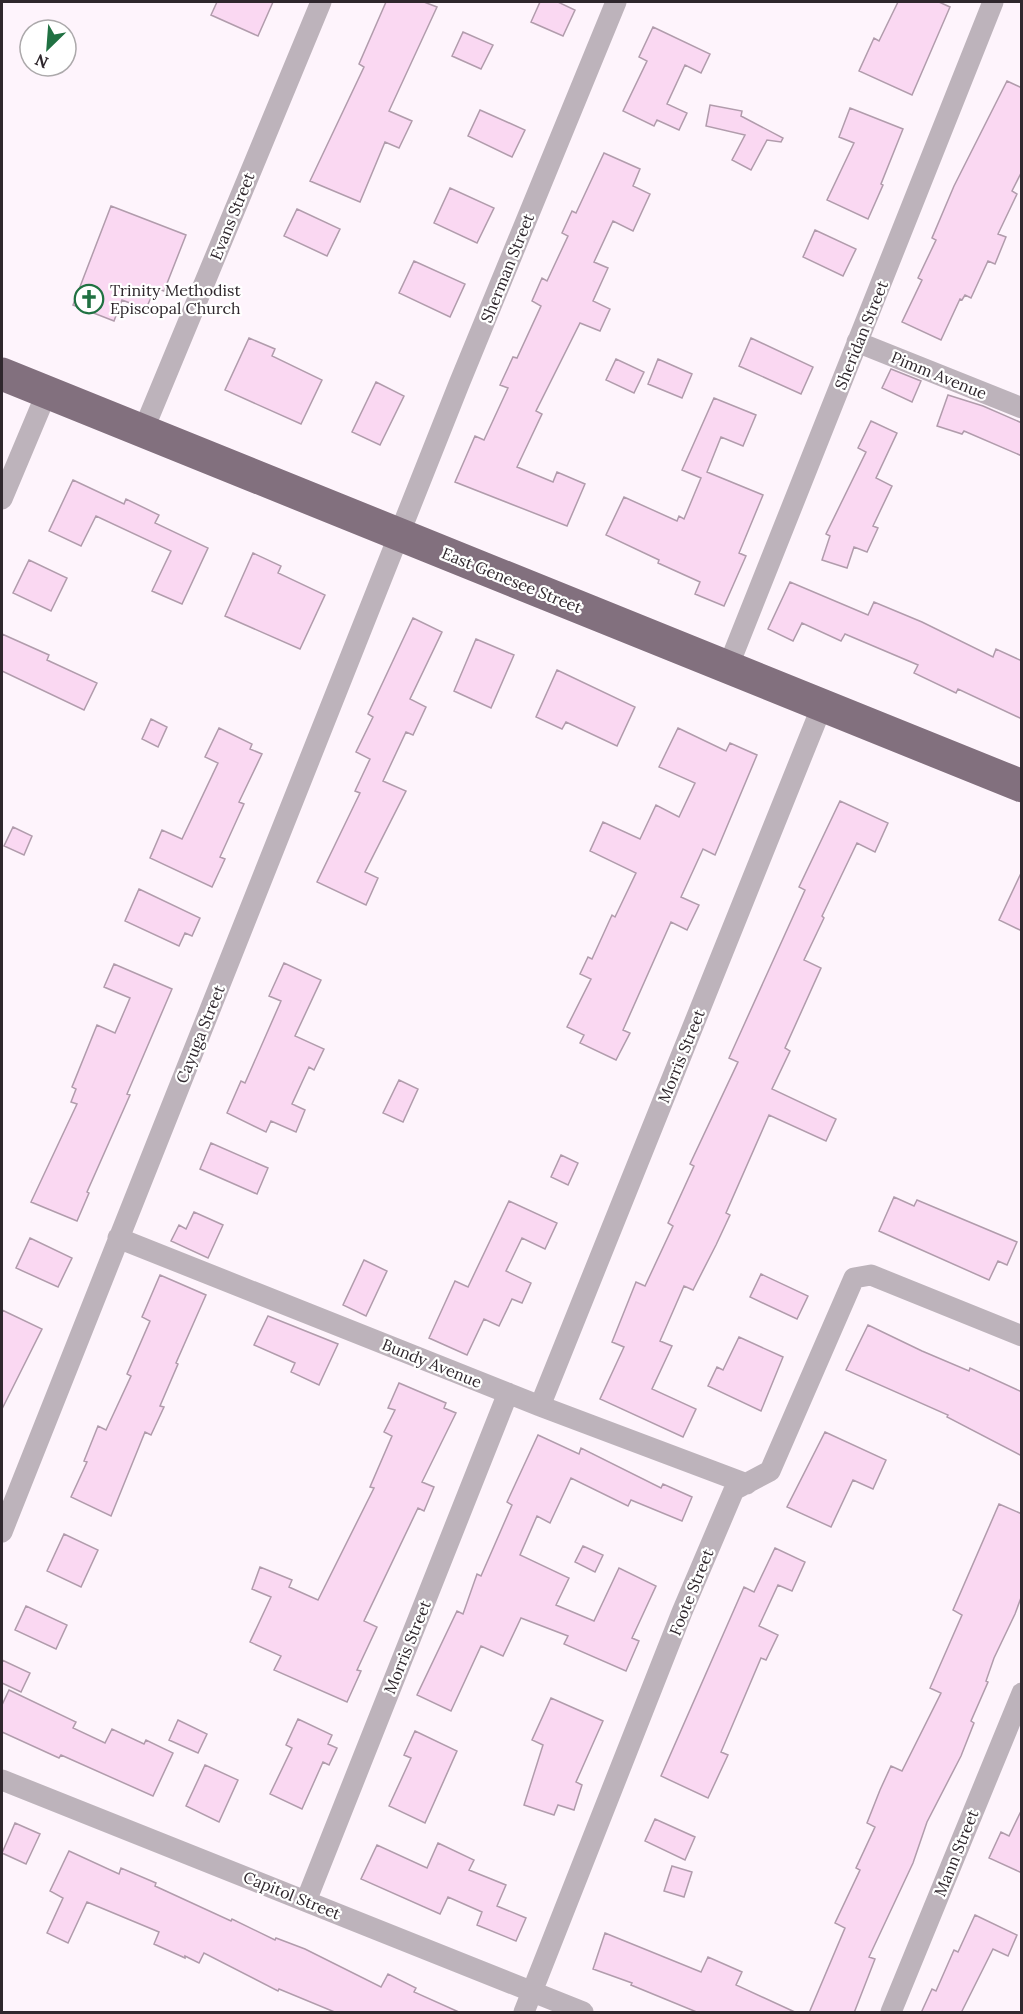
<svg xmlns="http://www.w3.org/2000/svg" width="1023" height="2014" font-family="Lora,serif">
  <style>
    .building { fill: #fad8f2; stroke: #b19cac; stroke-width: 1.5 }
    .lines { fill: none; stroke-linecap: round; stroke-linejoin: round }
    .minor { stroke: #bdb3bb; stroke-width: 21 }
    .trunk { stroke: #82707e; stroke-width: 33 }
    .labels { text-anchor: middle; stroke-width: 4.5; stroke-linejoin: round; paint-order: stroke }
    .street-label { font-size: 16px; fill: #2f272d; stroke: #fff }
    .poi-label { font-size: 16px; fill: #2f272d; stroke: #fff; text-anchor: start }
  </style>
  <rect width="100%" height="100%" fill="#fef4fc"/>
  <path class="building" d="M217,2H273L258,36L211,15Z
    M386,2H424L437,7L389,111L412,121L399,148L385,142L360,202L310,181L364,67L359,64Z
    M540,2H558L575,10L563,36L531,22Z
    M898,2H939L950,7L912,95L859,71L874,38L879,41Z
    M653,27L710,54L701,73L685,65L667,104L687,113L679,130L657,120L654,126L623,111L647,61L639,57Z
    M463,32L493,45L481,69L452,56Z
    M1007,81L1022,88V171L1012,191L1017,194L998,234L1006,237L995,264L988,261L971,298L965,295L962,300L960,299L941,340L902,322L922,280L918,278L936,240L932,238L954,186Z
    M710,105L742,111L741,116L783,138L781,142L767,140L751,170L732,160L745,135L706,126Z
    M850,108L903,129L881,184L883,185L868,219L827,200L854,143L839,137Z
    M480,110L525,130L512,157L468,136Z
    M604,153L640,169L633,186L650,194L633,231L613,221L594,262L608,268L593,301L610,309L600,331L580,323L536,411L542,414L517,467L553,482L557,472L585,484L567,526L455,482L475,436L484,440L508,388L500,385L513,357L517,358L541,306L532,301L542,278L547,281L568,236L562,233L572,211L576,213Z
    M450,188L494,208L477,243L434,223Z
    M111,206L186,235L164,291L155,288L146,309L122,300L114,321L73,305Z
    M297,209L340,229L327,256L284,236Z
    M815,230L856,249L843,276L803,257Z
    M414,261L465,284L450,317L399,293Z
    M249,338L275,349L272,356L322,380L301,424L225,390Z
    M751,338L813,367L801,394L739,366Z
    M616,359L644,372L634,393L606,380Z
    M658,359L692,374L682,398L648,384Z
    M891,369L921,381L912,402L882,388Z
    M376,382L404,396L380,445L352,432Z
    M948,395L983,406L1022,423V456L964,431L962,434L937,426Z
    M714,398L756,415L743,446L721,437L707,472L763,495L739,553L746,556L724,606L695,594L700,582L658,563L659,560L606,535L624,497L677,521L679,516L684,519L701,478L682,470Z
    M871,421L897,433L876,478L892,486L873,526L878,528L867,552L854,547L847,568L822,560L830,536L826,534L866,452L858,448Z
    M73,480L124,504L126,499L159,515L155,523L208,548L182,604L152,591L171,551L96,516L81,546L49,531Z
    M253,553L281,566L278,573L325,595L300,649L225,616Z
    M29,560L67,578L51,611L13,593Z
    M790,582L868,615L874,602L922,622L993,657L996,649L1022,661V719L958,689L956,693L914,673L918,665L845,634L841,641L802,623L793,641L768,629Z
    M413,618L442,632L410,699L426,707L413,735L406,732L383,781L406,791L365,872L378,878L366,905L317,882L360,793L355,791L370,759L356,752L373,717L368,714Z
    M2,634L49,655L47,660L97,683L84,710L2,671Z
    M476,639L514,655L491,708L454,691Z
    M557,670L635,707L617,746L566,722L562,729L536,717Z
    M151,719L167,727L158,747L142,739Z
    M219,728L252,744L250,749L262,754L239,802L244,804L220,857L225,859L212,887L150,858L162,830L182,839L218,763L205,757Z
    M678,728L726,751L730,743L757,755L715,855L703,849L681,897L699,905L687,930L671,922L623,1030L630,1033L616,1060L580,1043L584,1035L567,1027L591,979L580,974L588,957L592,959L612,915L615,917L636,873L590,851L603,822L640,839L656,805L679,817L695,783L659,767Z
    M840,801L888,823L875,852L857,843L822,916L824,918L804,960L821,968L785,1048L790,1051L772,1089L836,1119L826,1141L769,1115L726,1213L730,1215L716,1245L693,1290L684,1286L660,1341L672,1346L652,1389L696,1409L683,1437L600,1399L624,1347L612,1342L636,1282L645,1286L673,1226L668,1223L694,1166L690,1164L738,1062L729,1058L805,890L799,887Z
    M13,827L32,836L24,855L4,846Z
    M1022,871V931L999,920Z
    M139,889L200,918L192,936L185,933L179,946L125,921Z
    M284,963L321,980L295,1036L324,1049L314,1070L309,1067L292,1104L305,1110L296,1132L271,1121L266,1132L227,1113L241,1081L245,1083L281,1001L269,996Z
    M114,964L172,989L127,1094L130,1095L87,1192L89,1193L77,1221L31,1202L77,1104L71,1102L76,1089L72,1087L97,1025L115,1033L130,998L104,987Z
    M399,1080L418,1089L403,1122L383,1113Z
    M211,1143L268,1168L257,1194L200,1169Z
    M561,1155L578,1163L568,1185L551,1177Z
    M894,1197L914,1206L917,1200L1017,1242L1007,1265L998,1261L989,1280L879,1231Z
    M509,1201L557,1223L545,1249L522,1238L506,1271L531,1283L522,1303L512,1299L499,1326L484,1319L467,1355L429,1338L455,1281L468,1287Z
    M194,1212L223,1225L208,1258L171,1241L179,1225L186,1229Z
    M30,1238L72,1258L58,1287L16,1268Z
    M364,1260L387,1271L366,1316L343,1305Z
    M761,1274L808,1296L797,1319L750,1297Z
    M160,1275L206,1295L176,1363L178,1364L160,1406L164,1407L151,1435L145,1432L111,1516L71,1497L87,1462L84,1461L98,1426L106,1430L131,1376L127,1374L150,1321L142,1317Z
    M2,1310L42,1329L2,1409Z
    M268,1316L338,1344L319,1385L291,1372L295,1363L254,1345Z
    M868,1325L922,1351L969,1371L970,1368L1022,1392V1456L947,1417L948,1415L846,1370Z
    M739,1337L783,1357L761,1411L708,1386L717,1367L723,1370Z
    M399,1383L446,1403L444,1408L456,1413L422,1482L434,1487L424,1511L418,1508L364,1621L377,1627L357,1670L361,1671L347,1702L274,1670L281,1656L250,1642L271,1597L252,1589L260,1567L292,1580L289,1587L318,1600L374,1488L370,1487L392,1436L384,1432L395,1410L388,1408Z
    M825,1432L886,1460L873,1489L853,1480L831,1527L787,1507Z
    M538,1435L579,1454L581,1448L661,1488L663,1484L692,1497L682,1521L631,1500L628,1506L571,1478L550,1523L537,1516L520,1555L569,1578L556,1605L594,1621L619,1568L656,1586L632,1638L639,1641L626,1671L564,1644L568,1636L521,1618L503,1656L481,1646L451,1711L417,1695L457,1611L463,1614L477,1574L481,1576L512,1505L507,1502Z
    M999,1504L1022,1514V1595L1015,1614L994,1658L986,1681L988,1682L971,1721L974,1723L961,1756L927,1822L913,1863L869,1957L875,1959L854,2013H809L845,1928L835,1923L860,1870L856,1868L875,1827L867,1823L880,1790L891,1766L902,1771L941,1693L930,1688L962,1615L953,1610Z
    M64,1534L98,1550L81,1587L47,1571Z
    M583,1546L603,1555L595,1572L575,1562Z
    M775,1548L805,1562L792,1591L778,1585L759,1626L778,1635L766,1660L761,1658L721,1752L728,1755L708,1798L661,1776L744,1587L754,1592Z
    M26,1606L67,1625L56,1649L15,1630Z
    M2,1660L30,1673L21,1692L2,1683Z
    M9,1690L76,1722L73,1728L105,1743L112,1729L144,1744L146,1740L173,1753L153,1796L61,1755L59,1758L2,1732V1705Z
    M551,1698L603,1721L576,1782L582,1785L574,1810L558,1805L554,1815L524,1805L543,1745L532,1740Z
    M298,1719L332,1735L328,1744L337,1748L329,1765L323,1762L302,1809L270,1794L292,1748L286,1745Z
    M178,1720L207,1734L198,1753L169,1740Z
    M415,1731L457,1751L425,1823L389,1806L411,1758L404,1755Z
    M205,1765L238,1780L219,1822L186,1806Z
    M1022,1809V1873L989,1858L1001,1832L1009,1836Z
    M655,1819L695,1837L685,1860L645,1841Z
    M15,1823L40,1834L26,1864L2,1853Z
    M438,1843L474,1860L469,1870L506,1885L497,1906L526,1918L516,1941L477,1925L482,1912L448,1897L440,1914L361,1879L377,1845L427,1868Z
    M69,1851L119,1874L121,1868L156,1883L155,1886L231,1921L232,1919L275,1940L276,1938L305,1949L381,1987L388,1974L416,1988L414,1992L461,2013H337L279,1989L278,1991L204,1953L199,1963L185,1956V1958L154,1944L159,1932L87,1902L68,1943L47,1933L63,1898L50,1891Z
    M672,1866L692,1872L684,1897L664,1891Z
    M975,1915L1017,1935L1008,1956L993,1949L961,2013H921L932,1989L936,1991L954,1950L958,1952Z
    M605,1933L701,1972L708,1957L742,1972L736,1985L797,2013H699L631,1985L632,1983L593,1969Z"/>
  <g class="lines">
    <path class="minor" d="M857,342L1022,408
      M143,431L321,2
      M2,499L47,392
      M728,667L993,2
      M118,1238L540,1406L747,1484
      M540,1406L822,706
      M2,1532L459,384L616,2
      M2,1780L583,2012
      M306,1901L508,1393
      M524,2012L682,1612L734,1490L770,1471L854,1278L871,1275L1022,1336
      M891,2012L1022,1693"/>
    <path class="trunk" d="M2,374L1022,786"/>
  </g>
  <defs>
    <g id="church-ring" transform="scale(1.5)"><circle r="9.5" fill="#fff" stroke="#207142" stroke-width="1.5"/><path d="M-1.2-6h2.4v3.5h3.3v2.4h-3.3V6h-2.4V-.1h-3.3v-2.4h3.3Z" fill="#207142"/></g>
  </defs>
  <g fill-rule="evenodd">
    <use href="#church-ring" x="89" y="299"/>
  </g>
  <g class="labels">
    <g class="street-label">
      <text transform="translate(232 216) rotate(-68)" y="6">Evans Street</text>
      <text transform="translate(507 268) rotate(-68)" y="6">Sherman Street</text>
      <text transform="translate(861 335) rotate(-68)" y="6">Sheridan Street</text>
      <text transform="translate(939 375) rotate(22)" y="6">Pimm Avenue</text>
      <text transform="translate(512 580) rotate(22)" y="6">East Genesee Street</text>
      <text transform="translate(200 1034) rotate(-68)" y="6">Cayuga Street</text>
      <text transform="translate(681 1056) rotate(-68)" y="6">Morris Street</text>
      <text transform="translate(432 1363) rotate(22)" y="6">Bundy Avenue</text>
      <text transform="translate(691 1592) rotate(-68)" y="6">Foote Street</text>
      <text transform="translate(407 1647) rotate(-68)" y="6">Morris Street</text>
      <text transform="translate(956 1853) rotate(-68)" y="6">Mann Street</text>
      <text transform="translate(292 1895) rotate(22)" y="6">Capitol Street</text>
    </g>
    <g class="poi-label">
      <text x="110" y="296">Trinity Methodist<tspan x="110" dy="18">Episcopal Church</tspan></text>
    </g>
  </g>
  <rect width="1023" height="2014" fill="none" stroke="#2f272d" stroke-width="6"/>
  <g transform="translate(48 48) rotate(205)"><circle r="28" fill="#ffffff" stroke="#aca9ab" stroke-width="1.5"/>
  <path d="M0-4.5L10 22L0 15L-10 22Z" fill="#207142"/>
  <text y="-9" font-size="16" font-weight="bold" text-anchor="middle" fill="#2f272d">N</text>
  </g>
</svg>
